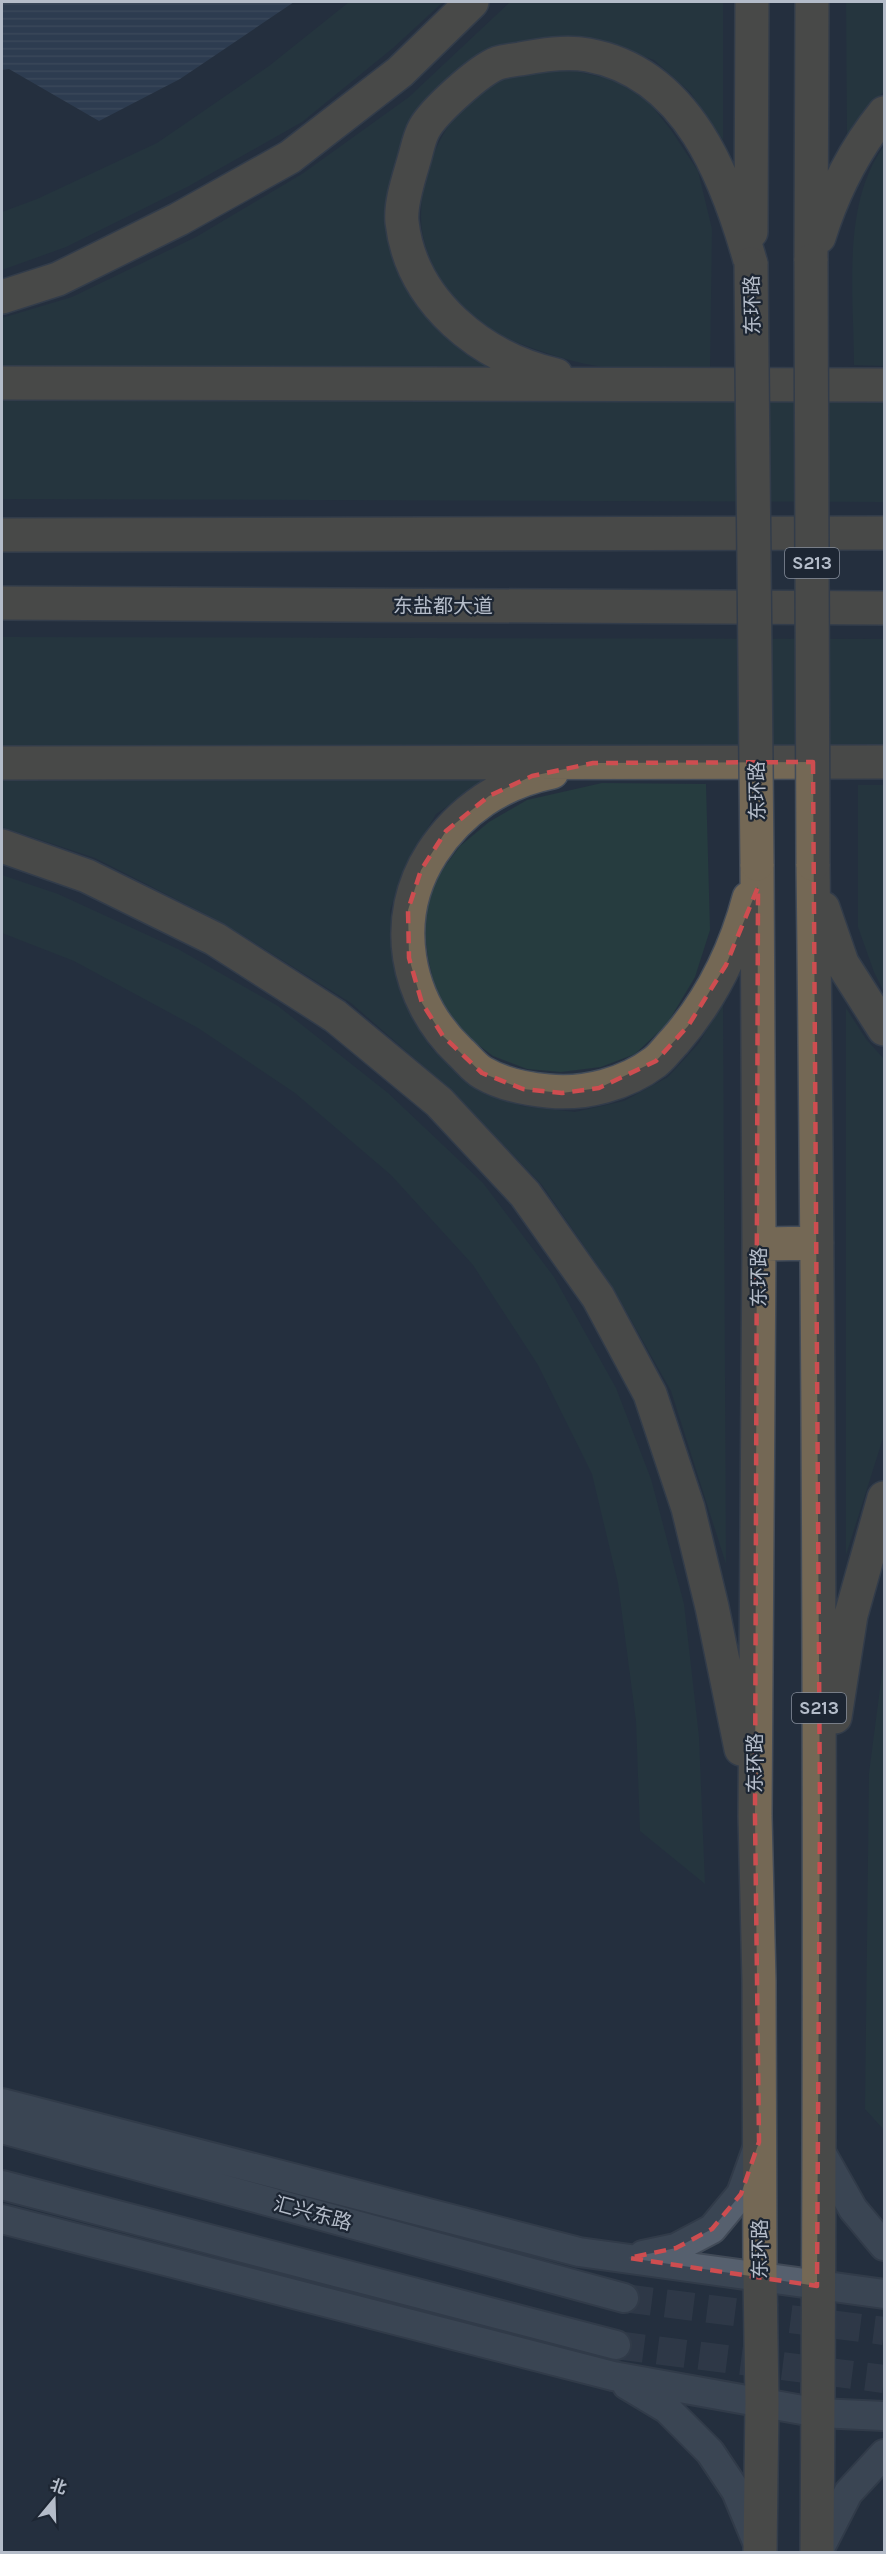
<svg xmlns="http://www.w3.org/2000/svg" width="886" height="2554" font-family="Karla,'Noto Sans SC',sans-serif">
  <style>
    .grass { fill: #263c3f }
    .water { fill: url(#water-rules) }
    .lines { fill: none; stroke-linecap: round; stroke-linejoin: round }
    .major-tunnel { stroke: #3a4453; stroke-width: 28; stroke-dasharray: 28 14; stroke-linecap: butt }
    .major-casing { stroke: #414a57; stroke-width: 32 }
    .highway-casing { stroke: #434c59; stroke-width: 36 }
    .major { stroke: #56606e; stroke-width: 28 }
    .highway { stroke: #746855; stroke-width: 33 }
    .highway-bridge-casing { stroke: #434c59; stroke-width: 36; stroke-linecap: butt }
    .highway-bridge { stroke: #746855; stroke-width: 33 }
    .marked { fill: none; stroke: #ce4d50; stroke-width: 4.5; stroke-dasharray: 12 8; stroke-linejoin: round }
    .labels { text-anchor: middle; stroke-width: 4.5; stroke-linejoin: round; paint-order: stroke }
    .shield { fill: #1d2633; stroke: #878f9c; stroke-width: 1.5 }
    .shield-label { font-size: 18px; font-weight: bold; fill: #b4bcc9 }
    .street-label { font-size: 20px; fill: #b4bcc9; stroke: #1d2633 }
  </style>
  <defs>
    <pattern id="water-rules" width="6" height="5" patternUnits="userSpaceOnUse" patternTransform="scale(1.5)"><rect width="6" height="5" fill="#394c67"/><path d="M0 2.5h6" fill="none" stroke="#53647b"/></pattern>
  </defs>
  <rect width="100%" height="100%" fill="#242f3e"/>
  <path class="grass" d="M349,2H443L393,48L302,122L189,186L66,247L2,270V212L37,199L157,143L269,66Z
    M510,2H723V140L690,92L654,60L608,44L565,37L514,43L474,63L410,132L391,178L386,219L399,269L428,318L459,347L491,370L2,368V318L72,297L196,237L302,174L409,97Z
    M846,2H884V91L847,134Z
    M531,69L571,70L614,80L648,101L671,130L698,171L712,229L710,369C675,368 640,369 605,367C577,365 514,344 489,329C454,307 421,259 421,217C421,163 449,108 496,80C506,74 520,72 531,69Z
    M884,146V366L854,365C854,297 841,204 884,146Z
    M884,400V502L2,499V401Z
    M2,637L884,639V746H2Z
    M2,777H491L436,814L406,865L390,910L395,958L407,1008L431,1048L471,1085L522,1106L575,1112L624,1101L668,1077L699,1043L723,1002L726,1564L671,1391L613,1288L542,1185L453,1092L351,1003L221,922L95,858L2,827Z
    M602,783L706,784L710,930L695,977L667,1024L635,1054L601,1067L561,1072L527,1069L493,1056L461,1032L437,996L428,958L423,917L437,877L460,846L489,822L527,800Z
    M858,785H884V992L874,972L858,927Z
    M2,875L58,894L178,949L278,1006L388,1093L483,1183L554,1277L616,1388L651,1479L684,1604L699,1737L705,1884L640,1831L636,1721L618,1583L592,1474L538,1365L473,1265L391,1175L295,1093L198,1028L74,961L2,933Z
    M846,1008L866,1039L884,1059V1435L846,1555Z
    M884,1658V2130L865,2109L869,1773Z"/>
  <path class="water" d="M2,2H294L180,79L99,121L9,69L2,70Z"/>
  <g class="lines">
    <path class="major-tunnel" d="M624,2298L884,2331
      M616,2345L884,2379"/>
    <g class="major-casing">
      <path id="major" d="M2,2103L579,2252L884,2294
        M2,2129L624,2298
        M818,2147L853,2209L884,2246
        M2,2185L616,2345
        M2,2219L613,2376L819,2413L884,2416
        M643,2255L676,2248L712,2229L741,2194L756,2152
        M627,2385L667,2409L710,2452L736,2491L758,2544
        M818,2552L848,2493L884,2454"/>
    </g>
    <g class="highway-casing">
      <path id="highway" d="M751,232L752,2
        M819,237C833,192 855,149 884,113
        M811,261L812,2
        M2,297L58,279L179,219L290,157L400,72L472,2
        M556,375C482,358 411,302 402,222C400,203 409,178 414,160C417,150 419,138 424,129C433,112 479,70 498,63C504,61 513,60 520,59C541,55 566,51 588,55C688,73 727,178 751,264
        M2,383L884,385
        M2,535L884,533
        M2,603L884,608
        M2,763L884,762
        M552,772C502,782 460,810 432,853C390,918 405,1000 460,1052C467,1058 474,1068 483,1073C502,1084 526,1089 548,1091C584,1095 626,1084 655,1062C662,1057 668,1048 674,1042C710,1001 735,951 749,898
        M2,846L87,876L215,939L335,1016L439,1102L525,1194L598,1297L650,1394L688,1508L712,1607L741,1749
        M757,864L759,1244L755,1816L759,1981L760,2276L762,2403L760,2552
        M813,864C820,1427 821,1990 817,2552
        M823,908L842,963L884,1029
        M759,1244L817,1243
        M835,1717L851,1615L884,1498"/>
    </g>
    <use href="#major" class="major"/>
    <use href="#highway" class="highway"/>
    <g class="highway-bridge-casing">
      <path id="highway-bridge" d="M811,261L813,864
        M751,264L757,864"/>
    </g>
    <use href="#highway-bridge" class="highway-bridge"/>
  </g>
  <path d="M0 0H886V2554H0ZM813,762L820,1810L817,2286L629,2258L676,2248L712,2229L741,2194L759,2142L755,1816L758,887L726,965L688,1026L656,1061L599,1088L562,1093L523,1089L482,1073L443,1036L422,1003L409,958L408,910L421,870L446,831L489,796L532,776L593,763Z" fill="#242f3e" fill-opacity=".55" fill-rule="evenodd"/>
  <path class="marked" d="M813,762L820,1810L817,2286L629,2258L676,2248L712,2229L741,2194L759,2142L755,1816L758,887L726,965L688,1026L656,1061L599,1088L562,1093L523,1089L482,1073L443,1036L422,1003L409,958L408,910L421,870L446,831L489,796L532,776L593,763Z"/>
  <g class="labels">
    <g class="shield">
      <rect x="785" y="548" width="54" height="30" rx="4.5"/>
      <rect x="792" y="1693" width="54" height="30" rx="4.5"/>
    </g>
    <g class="shield-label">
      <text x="812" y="569">S213</text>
      <text x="819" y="1714">S213</text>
    </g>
    <g class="street-label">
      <text transform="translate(752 305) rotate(-91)" y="7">东环路</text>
      <text x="443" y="613">东盐都大道</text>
      <text transform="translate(757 791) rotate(-91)" y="7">东环路</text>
      <text transform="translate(759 1277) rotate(-90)" y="7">东环路</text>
      <text transform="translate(755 1763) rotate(-90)" y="7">东环路</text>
      <text transform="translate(313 2213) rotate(15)" y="7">汇兴东路</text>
      <text transform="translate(760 2249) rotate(-90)" y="7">东环路</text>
    </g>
  </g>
  <rect width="886" height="2554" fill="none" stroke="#b4bcc9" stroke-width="6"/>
  <g transform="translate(54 2500) rotate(19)" stroke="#1d2633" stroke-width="4.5" paint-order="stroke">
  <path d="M0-4.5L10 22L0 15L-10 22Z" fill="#b4bcc9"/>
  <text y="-9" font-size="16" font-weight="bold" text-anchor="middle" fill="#b4bcc9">北</text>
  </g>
</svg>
